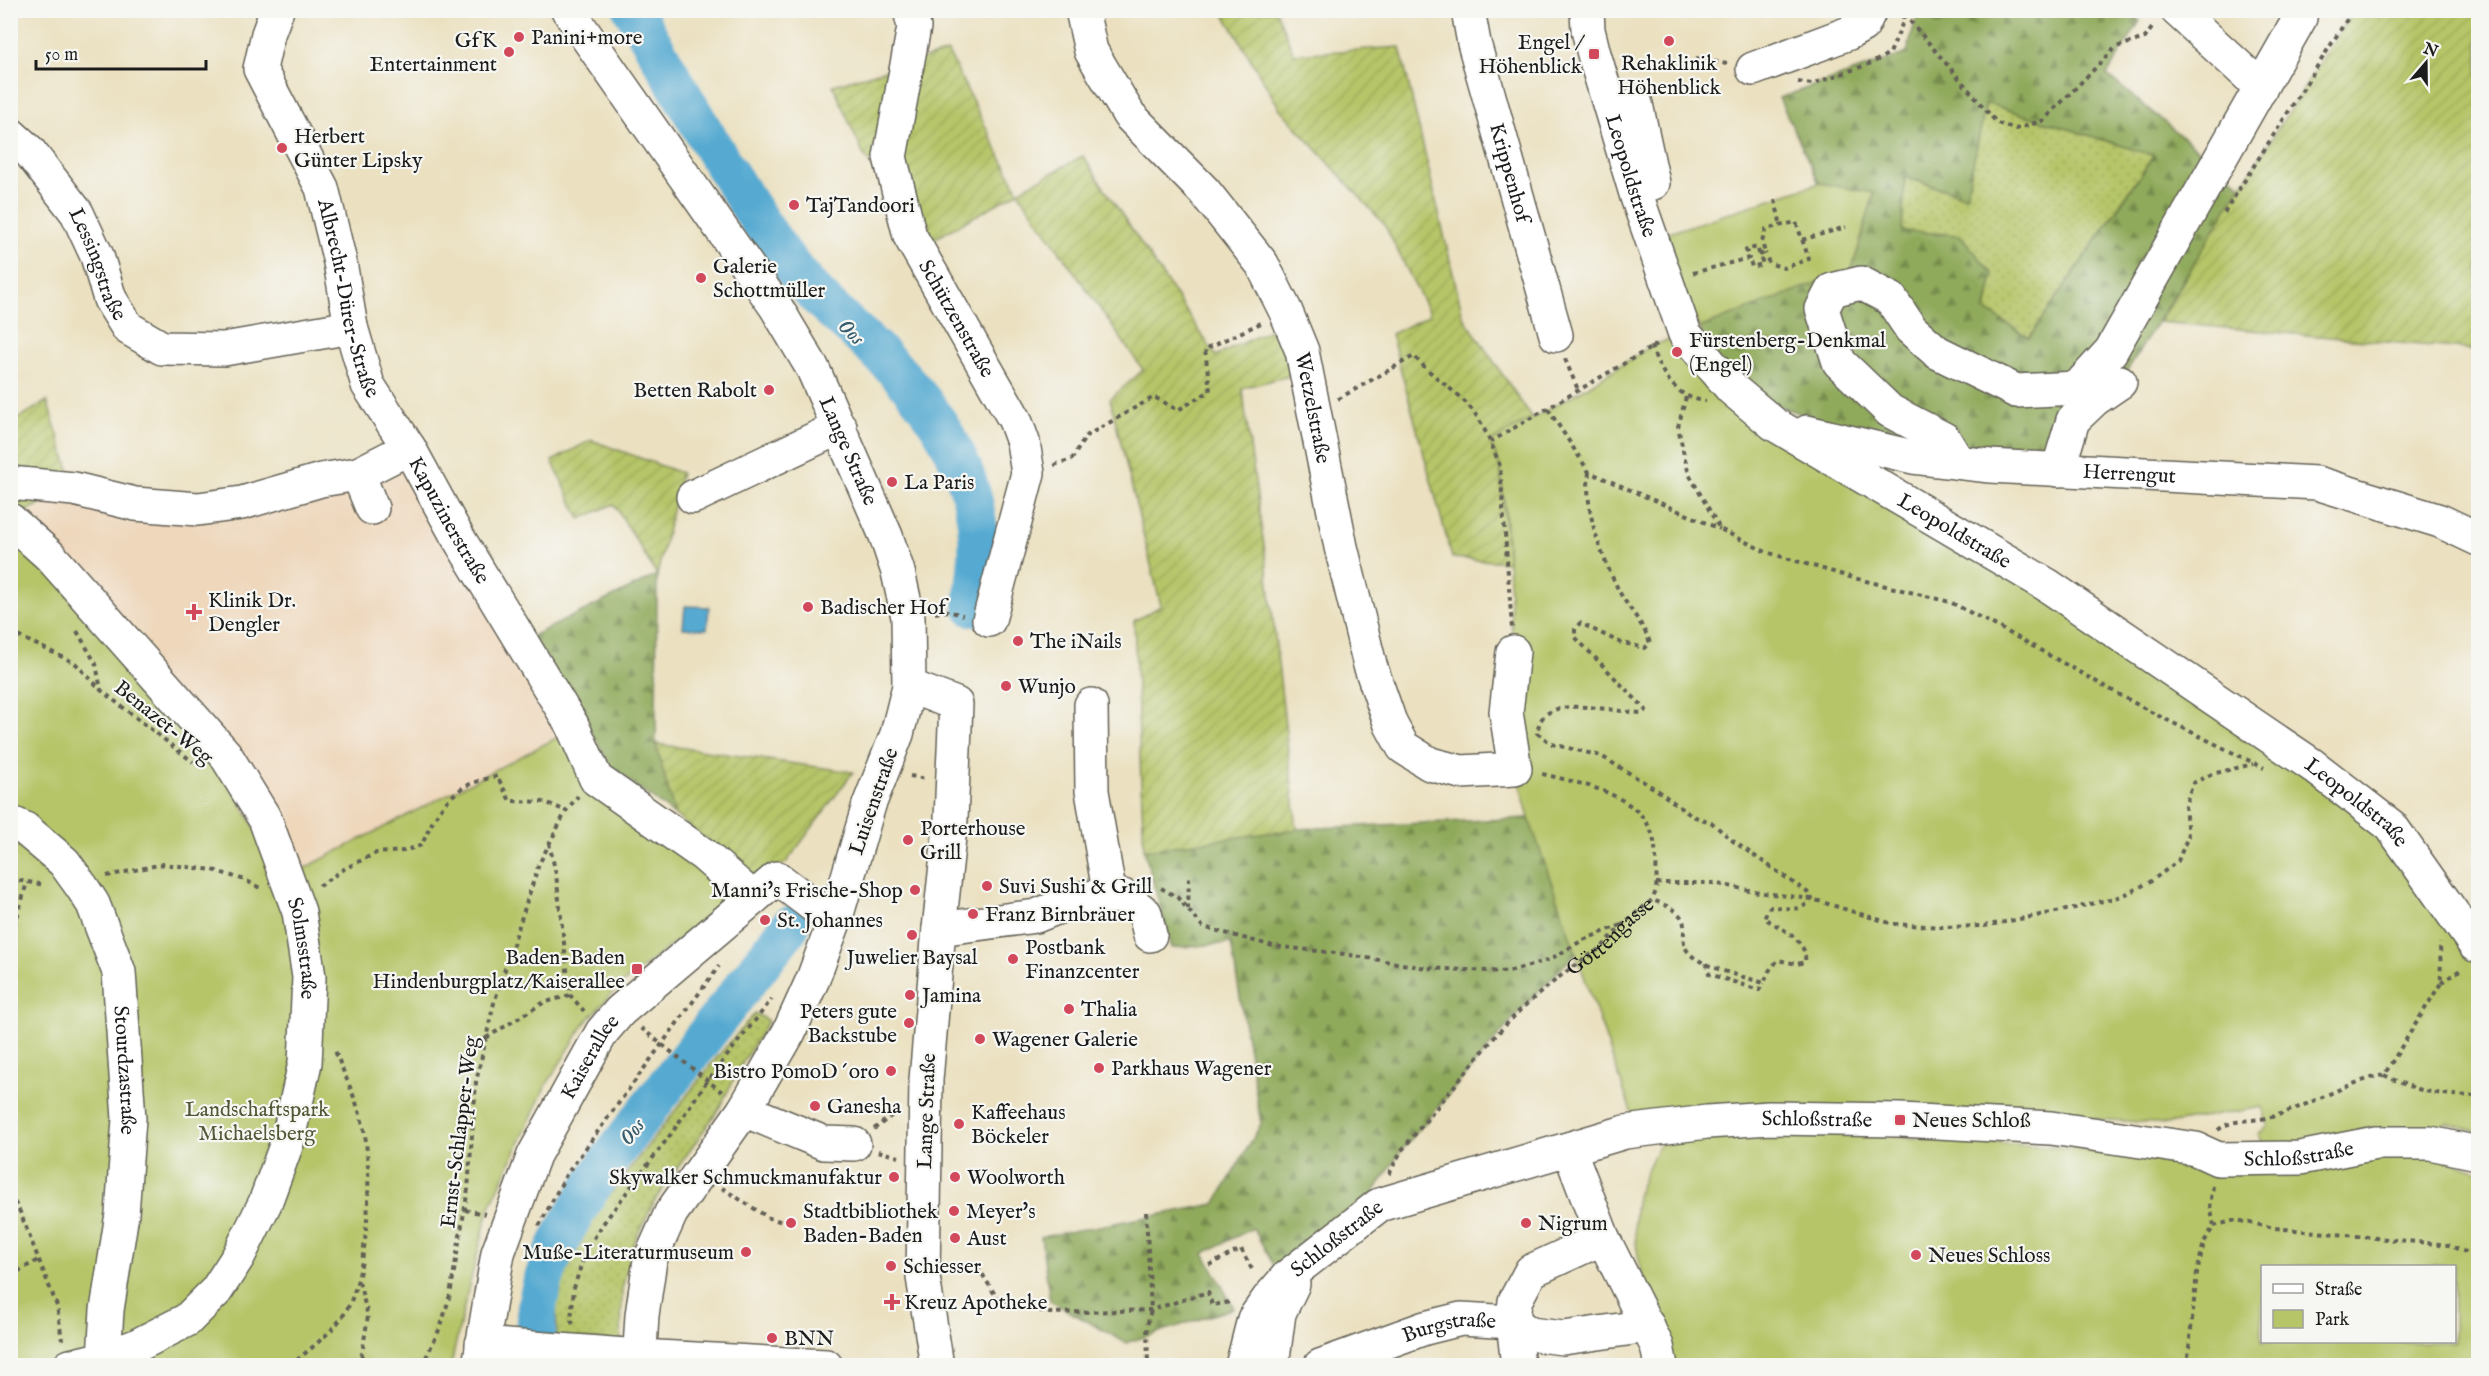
<svg xmlns="http://www.w3.org/2000/svg" width="2489" height="1376" font-family="'IM FELL English',serif">
  <style>
    .built { fill: #eed7bb }
    .grass { fill: url(#grass-dots); stroke: #687042; stroke-width: 1.5 }
    .forest { fill: url(#forest-firs); stroke: #56633c; stroke-width: 1.5; fill-rule: evenodd }
    .park { fill: #b5c567; stroke: #687042; stroke-width: 1.5; fill-rule: evenodd }
    .garden { fill: url(#garden-furrows); stroke: #687042; stroke-width: 1.5 }
    .water { fill: #56aad1; stroke: #396376; stroke-width: 1.5 }
    .lines { fill: none; stroke-linecap: round; stroke-linejoin: round }
    .river { stroke: #56aad1; stroke-width: 40 }
    .minor-casing { stroke: #646156; stroke-width: 36 }
    .path { stroke: #646156; stroke-width: 4; stroke-dasharray: 4.5 4.5; stroke-linecap: butt }
    .minor { stroke: #fff; stroke-width: 33 }
    .poi-dot { fill: #d1495b; stroke: #f6f6f2; stroke-width: 2 }
    .labels { text-anchor: middle; stroke-width: 4.5; stroke-linejoin: round; paint-order: stroke }
    .poi-label { font-size: 21px; fill: #1c1c1c; stroke: #f6f6f2; text-anchor: start }
    .street-label { font-size: 21px; fill: #1c1c1c; stroke: #f6f6f2 }
    .park-label { font-size: 21px; fill: #525736; stroke: #f6f6f2 }
    .water-label { font-size: 22px; font-style: italic; fill: #365c6d; stroke: #f6f6f2 }
  </style>
  <defs>
    <pattern id="grass-dots" width="8" height="8" patternUnits="userSpaceOnUse" patternTransform="scale(1.5)"><rect width="8" height="8" fill="#b5c567"/><path d="M2 2h.1M6 6h.1" fill="none" stroke="#9ba959" stroke-width="1.8" stroke-linecap="round"/></pattern>
    <pattern id="forest-firs" width="22" height="20" patternUnits="userSpaceOnUse" patternTransform="scale(1.5)"><rect width="22" height="20" fill="#90aa5c"/><path d="M5 1l3.5 6h-7zM16 11l3.5 6h-7z" fill="#758a4b"/></pattern>
    <pattern id="garden-furrows" width="10" height="10" patternUnits="userSpaceOnUse" patternTransform="scale(1.5)"><rect width="10" height="10" fill="#b5c567"/><path d="M-1 1l2-2M0 10L10 0M9 11l2-2" fill="none" stroke="#9ba959"/></pattern>
  </defs>
  <rect width="100%" height="100%" fill="#f6f6f2"/>
  <filter id="ink" filterUnits="userSpaceOnUse"><feTurbulence type="fractalNoise" baseFrequency=".0167" numOctaves="2"/><feDisplacementMap in="SourceGraphic" scale="12" xChannelSelector="R" yChannelSelector="G"/><feConvolveMatrix kernelMatrix="1 2 1 2 8 2 1 2 1" color-interpolation-filters="sRGB"/></filter>
  <filter id="wash" filterUnits="userSpaceOnUse"><feTurbulence type="fractalNoise" baseFrequency=".008" numOctaves="4" result="noise"/><feDisplacementMap in="SourceGraphic" scale="24" xChannelSelector="R" yChannelSelector="G"/><feGaussianBlur stdDeviation="1.35" result="paint"/><feColorMatrix in="noise" values="0 0 0 0 0 0 0 0 0 0 0 0 0 0 0 0 0 1.4 0 .05"/><feComposite in="paint" operator="in"/></filter>
  <g filter="url(#wash)">
    <rect width="100%" height="100%" fill="#ebe1c1"/>
    <path class="built" d="M409,448L565,732L285,878L16,520L72,492L205,515Z"/>
    <path class="grass" d="M1986,102L2154,155L2029,338L1986,310L1993,274L1902,231L1904,177L1966,196Z
      M755,1013L768,1021L740,1067L719,1109L655,1200L635,1240L622,1289L621,1341L557,1338L556,1294L595,1213L714,1061Z"/>
    <path class="forest" d="M1918,11H2128L2140,21L2107,75L2242,186L2120,382L2065,446H1936L1827,423L1732,389L1699,328L1852,269L1874,193L1819,183L1779,98L1907,53ZM1986,103L2154,156L2029,338L1986,310L1993,274L1960,235L1902,231L1905,177L1966,196Z
      M657,575L656,744L675,815L612,768L584,719L530,637Z
      M1529,818L1576,953L1523,1007L1401,1151L1369,1200L1274,1266L1253,1228L1204,1253L1234,1308L1126,1343L1050,1301L1041,1237L1215,1204L1261,1124L1231,943L1172,948L1144,850L1297,829Z"/>
    <path class="park" d="M1819,183L1874,193L1852,269L1699,328L1663,235Z
      M1685,334L1732,389L2391,826L2478,949V1132L2447,1122L2434,1129L2266,1148L2258,1135L2268,1125L2262,1107L2167,1124L2051,1116L1633,1117L1529,818L1515,769L1513,652L1505,509L1500,466L1490,442L1579,392L1651,346Z
      M10,521L217,761L284,879L566,733L728,900L618,987L585,1023L545,1087L489,1209L467,1294L451,1365H11Z
      M1767,1129L2075,1148L2163,1160L2215,1172L2433,1154L2478,1171V1365H1673C1656,1317 1621,1238 1640,1187C1645,1173 1652,1159 1659,1145L1686,1134ZM2262,1266H2454V1342H2262Z"/>
    <path class="garden" d="M1222,11H1276L1294,54L1400,47L1463,316L1532,418L1490,442L1500,466L1508,562L1452,558L1391,334L1430,315L1384,224L1280,109Z
      M2353,11H2478V350L2159,322L2226,210Z
      M948,52L1018,191L1083,156L1216,356L1282,324L1290,376L1242,388L1267,567L1297,829L1144,850L1134,621L1161,606L1110,399L1143,370L1018,192L927,243L863,154L833,85Z
      M47,401L75,488L11,518V423Z
      M591,440L681,473L657,575L614,504L580,519L552,461Z
      M656,744L853,772L786,863L759,876L749,873L675,815Z"/>
    <path class="water" d="M685,606L709,607L707,629L683,628Z"/>
    <g class="lines">
      <path class="river" d="M633,10C684,97 731,185 791,266C817,301 853,327 884,358C932,406 973,465 978,534C980,558 975,583 973,607
        M536,1366C536,1343 534,1318 539,1296C550,1248 581,1203 608,1161L790,926"/>
    </g>
  </g>
  <g filter="url(#ink)">
    <g class="lines">
      <g class="minor-casing">
        <g id="minor">
          <path id="s2" d="M277,10L268,34L260,69L322,188L340,262L351,327L368,385L409,448L456,534L572,725L596,779L704,855L753,898"/>
          <path id="s3" d="M568,10L776,307L813,369L886,536L898,572L908,617L909,686L897,734L869,805L837,914L813,979L789,1032L744,1110L671,1213L650,1260L642,1315L639,1366"/>
          <path id="s4" d="M910,10L914,27L890,157L910,236L1015,420L1023,442L1028,473L989,620"/>
          <path id="s5" d="M1082,10L1091,51L1129,115L1204,191L1262,264L1286,312L1302,351L1341,547L1370,665L1391,725L1403,747L1430,764L1461,772L1515,769L1506,712L1513,652"/>
          <path id="s6" d="M1468,10L1474,43L1556,335"/>
          <path id="s7" d="M1587,10L1588,30L1594,54L1637,197L1685,334L1732,389L1774,424L2047,585L2312,765L2391,826L2475,945L2478,944"/>
          <path d="M2177,10L2250,77L2260,90"/>
          <path d="M1753,69L1849,33L1863,25L1870,10"/>
          <path d="M1636,104L1653,183"/>
          <path id="s8" d="M10,134L29,151L77,213L97,256L110,299L128,328L162,348L224,349L351,327"/>
          <path id="s9" d="M1807,432L1913,457L1990,466L2317,483L2440,521L2478,539"/>
          <path d="M1958,462L1944,439L1890,411L1839,362L1822,309L1832,290L1861,283L1891,299L1911,329L1937,352L2016,391L2077,388L2111,351L2300,18L2296,10"/>
          <path d="M2058,470L2073,420L2095,399L2120,382"/>
          <path d="M358,474L372,508"/>
          <path d="M10,483L74,489L135,504L198,509L242,503L321,480L358,474L409,448"/>
          <path d="M693,497L840,427"/>
          <path id="s10" d="M10,520L50,556L225,754L265,819L299,912L309,977L305,1063L287,1143L265,1203L238,1257L216,1291L187,1320L136,1346L104,1358L70,1366"/>
          <path d="M909,686L956,704L951,819L939,929L926,1080L923,1277L937,1366"/>
          <path d="M1091,705L1092,791L1110,897"/>
          <path id="s11" d="M10,822L25,829L64,862L82,887L93,904L119,972L129,1119L122,1214L107,1310L104,1358"/>
          <path d="M939,929L1036,916L1081,898L1123,896L1145,913L1150,935"/>
          <path d="M744,1110L824,1143L854,1144"/>
          <path d="M1569,1149L1603,1238L1657,1346L1661,1366"/>
          <path d="M482,1344L639,1356L826,1366"/>
          <path id="s12" d="M479,1366L498,1253L534,1155L602,1032L620,1011L777,878L814,906L837,914"/>
          <path id="s13" d="M1242,1366L1254,1319L1269,1298L1288,1276L1379,1205L1625,1132L1707,1122L1770,1118L1900,1120L2051,1128L2196,1149L2218,1159L2300,1158L2376,1143H2430L2478,1153"/>
          <path d="M1272,1366L1279,1313L1293,1284"/>
          <path id="s14" d="M1320,1366L1425,1328L1461,1319L1513,1322L1530,1334L1563,1338L1648,1326"/>
          <path d="M1518,1366L1513,1322L1515,1301L1531,1271L1603,1238"/>
        </g>
      </g>
      <g class="path">
        <path d="M1904,14L1997,123L2016,129L2044,120L2116,47L2145,38L2154,25"/>
        <path d="M2324,14L2342,10"/>
        <path d="M1696,58L1727,64"/>
        <path d="M1798,82L1812,84L1872,63L1890,53L1903,22L1904,10"/>
        <path d="M1775,200L1781,226"/>
        <path d="M2224,213L2353,10"/>
        <path d="M1802,240L1846,227"/>
        <path d="M1759,255L1765,253L1762,242L1766,229L1796,222L1809,259L1784,268L1769,263L1765,253"/>
        <path d="M1693,273L1749,258L1746,250L1757,247L1763,264L1752,267L1749,258"/>
        <path d="M1651,346C1660,372 1676,399 1706,401"/>
        <path d="M1565,359L1579,392"/>
        <path d="M1686,397L1678,427L1684,455L1689,474L1720,529L1766,552L1850,577L1950,602L2004,630L2147,710L2264,768"/>
        <path d="M1338,399L1414,356C1431,376 1458,392 1473,411C1485,427 1493,448 1500,466L1512,628"/>
        <path d="M1548,409L1589,472L1720,529"/>
        <path d="M1490,442L1659,343"/>
        <path d="M1054,465L1072,459L1086,436L1154,397L1178,410L1210,391L1205,349L1261,323"/>
        <path d="M1589,472C1584,512 1601,555 1619,591C1629,609 1643,623 1650,643L1645,648L1619,642L1580,623L1575,629V637L1646,710L1643,713C1619,713 1556,695 1541,720C1539,723 1538,729 1537,733L1552,744L1601,756L1657,790L1692,816L1711,822L1733,841L1807,892L1812,899C1798,915 1789,906 1770,907L1764,918C1781,929 1808,939 1805,962L1797,964L1778,960L1769,971L1764,983C1745,977 1704,968 1690,954C1671,935 1706,918 1652,900"/>
        <path d="M935,613L947,611L963,615"/>
        <path d="M77,631L96,664L101,690"/>
        <path d="M10,632L75,663L102,691L193,762"/>
        <path d="M910,776L926,779"/>
        <path d="M549,843L556,874L570,995L584,1011"/>
        <path d="M107,876L163,864L213,870L245,880L262,889"/>
        <path d="M10,879L45,885"/>
        <path d="M1656,883H1713L1764,893L1812,899L1893,924L1941,927L1984,926L2071,909L2122,896L2150,882L2178,861L2188,836L2185,806L2193,783L2212,774L2253,764"/>
        <path d="M319,886L344,869L376,853L404,851L422,845C431,822 443,799 466,786C475,781 487,779 497,776L510,801L545,802L566,811"/>
        <path d="M1161,888L1177,897L1203,927L1273,946L1344,954L1426,968L1508,972L1549,960L1583,940L1621,925"/>
        <path d="M1188,909L1189,877"/>
        <path d="M10,943L27,882"/>
        <path d="M1706,963L1709,974L1759,990L1764,983"/>
        <path d="M2441,983L2463,968"/>
        <path d="M641,1028L722,1092"/>
        <path d="M486,1038L543,1003L570,995"/>
        <path d="M2384,1075C2420,1093 2438,1095 2478,1096"/>
        <path d="M874,1129L899,1110"/>
        <path d="M2218,1130C2233,1118 2252,1122 2271,1117C2310,1106 2344,1083 2384,1075L2441,983L2440,943"/>
        <path d="M878,1151L899,1157"/>
        <path id="s1" d="M1389,1174L1401,1151L1497,1034L1523,1007L1563,974L1602,947L1624,923L1652,900L1656,891C1657,877 1657,844 1651,831C1634,791 1576,783 1539,773"/>
        <path d="M2213,1186L2210,1205L2214,1226"/>
        <path d="M722,1188L769,1218L783,1222"/>
        <path d="M10,1194L20,1212L57,1306L62,1340"/>
        <path d="M465,1210L485,1214"/>
        <path d="M1146,1212L1151,1310L1147,1326L1148,1366"/>
        <path d="M539,1226L566,1175L719,966"/>
        <path d="M1209,1265L1241,1249L1254,1273"/>
        <path d="M951,1272L978,1267L997,1298L1049,1313L1151,1310L1208,1292L1212,1305L1231,1302"/>
        <path d="M10,1276L38,1260"/>
        <path d="M359,1282L368,1316L360,1366"/>
        <path d="M573,1324L571,1320L574,1288L585,1253L602,1225L671,1134L707,1081L772,999"/>
        <path d="M290,1366C309,1349 333,1333 346,1311C369,1272 374,1165 362,1121C355,1096 343,1072 334,1048"/>
        <path d="M422,1366L441,1326L450,1295L468,1189L476,1082L494,1003L539,864L566,811L578,796"/>
        <path d="M2187,1366L2197,1273L2204,1242L2214,1226L2236,1220L2275,1228L2448,1245L2478,1257"/>
      </g>
      <use href="#minor" class="minor"/>
    </g>
  </g>
  <g class="poi-dot">
    <circle cx="519" cy="37" r="6"/>
    <circle cx="1669" cy="41" r="6"/>
    <circle cx="509" cy="52" r="6"/>
    <rect x="1588" y="48" width="12" height="12" rx="3"/>
    <circle cx="282" cy="148" r="6"/>
    <circle cx="794" cy="205" r="6"/>
    <circle cx="701" cy="278" r="6"/>
    <circle cx="1677" cy="352" r="6"/>
    <circle cx="769" cy="390" r="6"/>
    <circle cx="892" cy="482" r="6"/>
    <circle cx="808" cy="607" r="6"/>
    <path d="M191 603h6v6h6v6h-6v6h-6v-6h-6v-6h6z"/>
    <circle cx="1018" cy="641" r="6"/>
    <circle cx="1006" cy="686" r="6"/>
    <circle cx="908" cy="840" r="6"/>
    <circle cx="987" cy="886" r="6"/>
    <circle cx="915" cy="890" r="6"/>
    <circle cx="973" cy="914" r="6"/>
    <circle cx="765" cy="920" r="6"/>
    <circle cx="912" cy="935" r="6"/>
    <circle cx="1013" cy="959" r="6"/>
    <rect x="631" y="963" width="12" height="12" rx="3"/>
    <circle cx="910" cy="995" r="6"/>
    <circle cx="1069" cy="1009" r="6"/>
    <circle cx="909" cy="1023" r="6"/>
    <circle cx="980" cy="1039" r="6"/>
    <circle cx="1099" cy="1068" r="6"/>
    <circle cx="891" cy="1071" r="6"/>
    <circle cx="815" cy="1106" r="6"/>
    <rect x="1894" y="1114" width="12" height="12" rx="3"/>
    <circle cx="959" cy="1124" r="6"/>
    <circle cx="894" cy="1177" r="6"/>
    <circle cx="955" cy="1177" r="6"/>
    <circle cx="954" cy="1211" r="6"/>
    <circle cx="791" cy="1223" r="6"/>
    <circle cx="1526" cy="1223" r="6"/>
    <circle cx="955" cy="1238" r="6"/>
    <circle cx="746" cy="1252" r="6"/>
    <circle cx="1916" cy="1255" r="6"/>
    <circle cx="891" cy="1266" r="6"/>
    <path d="M889 1293h6v6h6v6h-6v6h-6v-6h-6v-6h6z"/>
    <circle cx="772" cy="1338" r="6"/>
  </g>
  <g class="labels">
    <g class="poi-label">
      <text x="531" y="44">Panini+more</text>
      <text x="497" y="47" text-anchor="end">GfK<tspan x="497" dy="24">Entertainment</tspan></text>
      <text x="1582" y="49" text-anchor="end">Engel /<tspan x="1582" dy="24">Höhenblick</tspan></text>
      <text x="1669" y="70" text-anchor="middle">Rehaklinik<tspan x="1669" dy="24">Höhenblick</tspan></text>
      <text x="294" y="143">Herbert<tspan x="294" dy="24">Günter Lipsky</tspan></text>
      <text x="806" y="212">TajTandoori</text>
      <text x="713" y="273">Galerie<tspan x="713" dy="24">Schottmüller</tspan></text>
      <text x="1689" y="347">Fürstenberg-Denkmal<tspan x="1689" dy="24">(Engel)</tspan></text>
      <text x="757" y="397" text-anchor="end">Betten Rabolt</text>
      <text x="904" y="489">La Paris</text>
      <text x="208" y="607">Klinik Dr.<tspan x="208" dy="24">Dengler</tspan></text>
      <text x="820" y="614">Badischer Hof</text>
      <text x="1030" y="648">The iNails</text>
      <text x="1018" y="693">Wunjo</text>
      <text x="920" y="835">Porterhouse<tspan x="920" dy="24">Grill</tspan></text>
      <text x="999" y="893">Suvi Sushi &amp; Grill</text>
      <text x="903" y="897" text-anchor="end">Manni's Frische-Shop</text>
      <text x="985" y="921">Franz Birnbräuer</text>
      <text x="777" y="927">St. Johannes</text>
      <text x="1025" y="954">Postbank<tspan x="1025" dy="24">Finanzcenter</tspan></text>
      <text x="625" y="964" text-anchor="end">Baden-Baden<tspan x="625" dy="24">Hindenburgplatz/Kaiserallee</tspan></text>
      <text x="912" y="964" text-anchor="middle">Juwelier Baysal</text>
      <text x="922" y="1002">Jamina</text>
      <text x="1081" y="1016">Thalia</text>
      <text x="897" y="1018" text-anchor="end">Peters gute<tspan x="897" dy="24">Backstube</tspan></text>
      <text x="992" y="1046">Wagener Galerie</text>
      <text x="1111" y="1075">Parkhaus Wagener</text>
      <text x="879" y="1078" text-anchor="end">Bistro PomoD´oro</text>
      <text x="827" y="1113">Ganesha</text>
      <text x="971" y="1119">Kaffeehaus<tspan x="971" dy="24">Böckeler</tspan></text>
      <text x="1912" y="1127">Neues Schloß</text>
      <text x="882" y="1184" text-anchor="end">Skywalker Schmuckmanufaktur</text>
      <text x="967" y="1184">Woolworth</text>
      <text x="803" y="1218">Stadtbibliothek<tspan x="803" dy="24">Baden-Baden</tspan></text>
      <text x="966" y="1218">Meyer's</text>
      <text x="1538" y="1230">Nigrum</text>
      <text x="967" y="1245">Aust</text>
      <text x="734" y="1259" text-anchor="end">Muße-Literaturmuseum</text>
      <text x="1928" y="1262">Neues Schloss</text>
      <text x="903" y="1273">Schiesser</text>
      <text x="904" y="1309">Kreuz Apotheke</text>
      <text x="784" y="1345">BNN</text>
    </g>
    <g class="street-label">
      <text dy="7" stroke="none"><textPath href="#s6" startOffset="168">Krippenhof</textPath></text>
      <text dy="7" stroke="none"><textPath href="#s7" startOffset="172">Leopoldstraße</textPath></text>
      <text dy="7" stroke="none"><textPath href="#s8" startOffset="159">Lessingstraße</textPath></text>
      <text dy="7" stroke="none"><textPath href="#s2" startOffset="309">Albrecht-Dürer-Straße</textPath></text>
      <text dy="7" stroke="none"><textPath href="#s4" startOffset="326">Schützenstraße</textPath></text>
      <text dy="7" stroke="none"><textPath href="#s5" startOffset="470">Wetzelstraße</textPath></text>
      <text dy="7" stroke="none"><textPath href="#s3" startOffset="524">Lange Straße</textPath></text>
      <text dy="7" stroke="none"><textPath href="#s9" startOffset="326">Herrengut</textPath></text>
      <text dy="7" stroke="none"><textPath href="#s2" startOffset="556">Kapuzinerstraße</textPath></text>
      <text dy="7" stroke="none"><textPath href="#s7" startOffset="676">Leopoldstraße</textPath></text>
      <text transform="translate(164 722) rotate(39)" y="7">Benazet-Weg</text>
      <text transform="translate(873 801) rotate(-71)" y="7">Luisenstraße</text>
      <text dy="7" stroke="none"><textPath href="#s7" startOffset="1162">Leopoldstraße</textPath></text>
      <text dy="7" stroke="none"><textPath href="#s1" startOffset="327">Göttengasse</textPath></text>
      <text dy="7" stroke="none"><textPath href="#s10" startOffset="530">Solmsstraße</textPath></text>
      <text dy="7" stroke="none"><textPath href="#s12" startOffset="332">Kaiserallee</textPath></text>
      <text dy="7" stroke="none"><textPath href="#s11" startOffset="290">Stourdzastraße</textPath></text>
      <text transform="translate(926 1111) rotate(-88)" y="7">Lange Straße</text>
      <text dy="7" stroke="none"><textPath href="#s13" startOffset="668">Schloßstraße</textPath></text>
      <text transform="translate(459 1132) rotate(-83)" y="7">Ernst-Schlapper-Weg</text>
      <text dy="7" stroke="none"><textPath href="#s13" startOffset="1154">Schloßstraße</textPath></text>
      <text dy="7" stroke="none"><textPath href="#s13" startOffset="165">Schloßstraße</textPath></text>
      <text dy="7" stroke="none"><textPath href="#s14" startOffset="136">Burgstraße</textPath></text>
    </g>
    <g class="park-label">
      <text x="257" y="1116">Landschaftspark<tspan x="257" dy="24">Michaelsberg</tspan></text>
    </g>
    <g class="water-label">
      <text transform="translate(852 331) rotate(44)" y="8">Oos</text>
      <text transform="translate(631 1131) rotate(-52)" y="8">Oos</text>
    </g>
  </g>
  <rect width="2489" height="1376" fill="none" stroke="#f6f6f2" stroke-width="36"/>
  <rect x="2261" y="1265" width="195" height="78" fill="#f6f6f2" stroke="#9f9f9c" stroke-width="1.5"/>
  <rect x="2273" y="1284" width="30" height="9" fill="#ffffff" stroke="#9f9f9c" stroke-width="1.5"/>
  <text x="2315" y="1295" font-size="18" fill="#1c1c1c">Straße</text>
  <rect x="2273" y="1310" width="30" height="18" fill="#b5c567" stroke="#9f9f9c" stroke-width="1.5"/>
  <text x="2315" y="1325" font-size="18" fill="#1c1c1c">Park</text>
  <g transform="translate(2426 63) rotate(20)" stroke="#f6f6f2" stroke-width="4.5" paint-order="stroke">
  <path d="M0-4.5L10 22L0 15L-10 22Z" fill="#1c1c1c"/>
  <text y="-9" font-size="16" font-weight="bold" text-anchor="middle" fill="#1c1c1c">N</text>
  </g>
  <path d="M36 60v9h170v-9" fill="none" stroke="#1c1c1c" stroke-width="3"/>
  <text x="45" y="60" font-size="18" fill="#1c1c1c" stroke="#f6f6f2" stroke-width="4.5" paint-order="stroke">50 m</text>
</svg>
